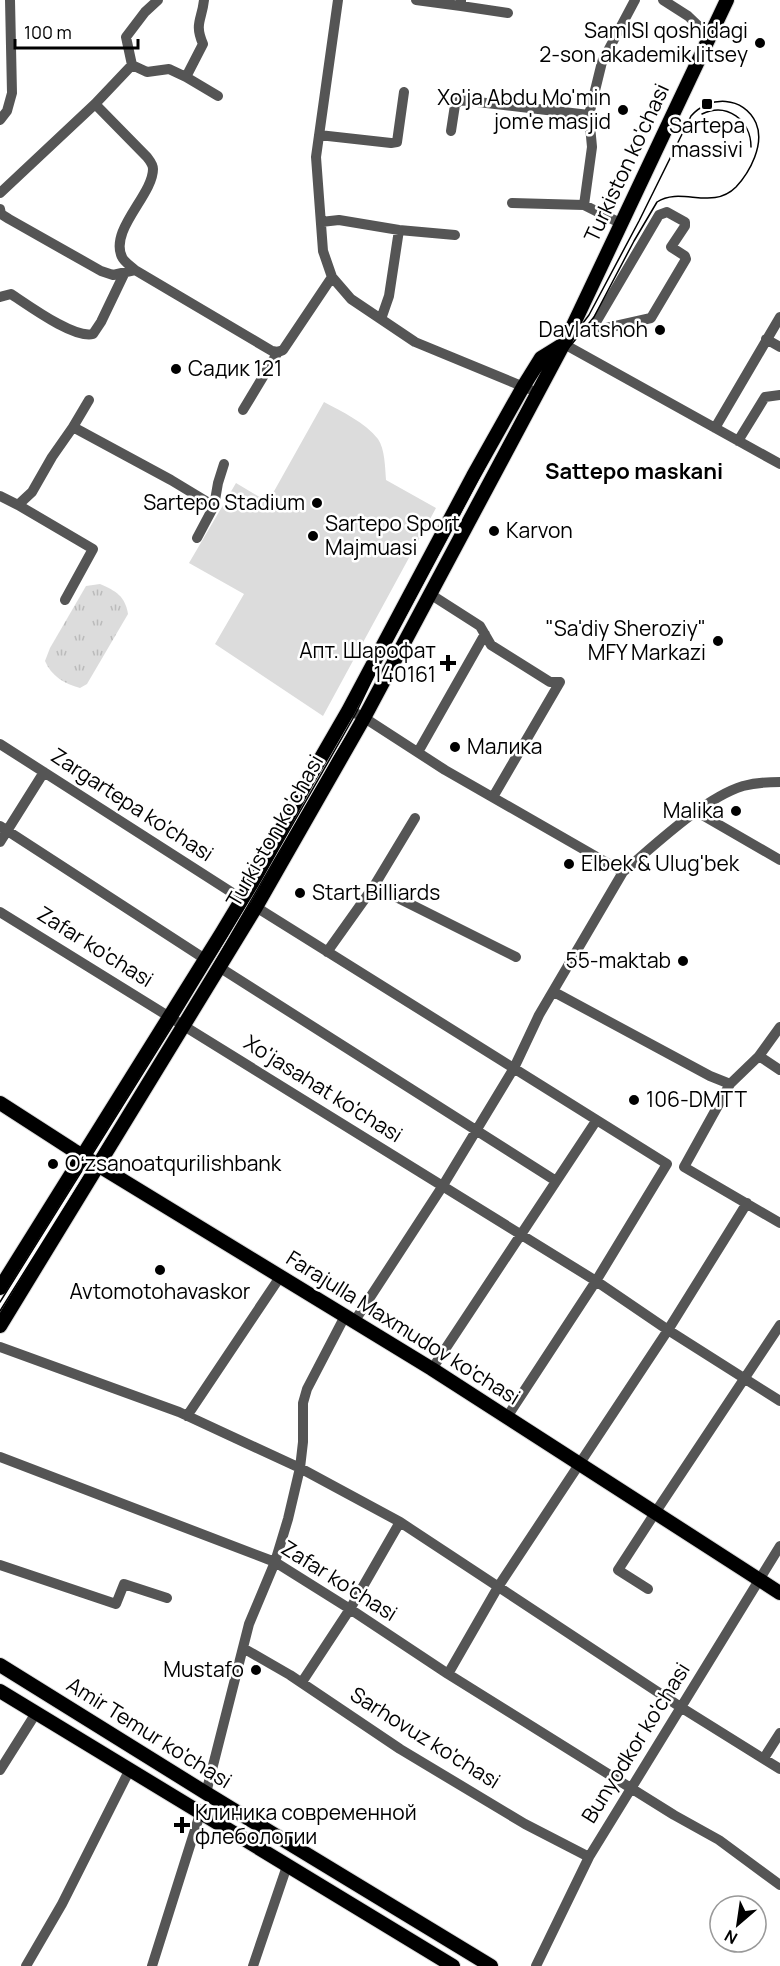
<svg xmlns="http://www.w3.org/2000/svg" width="780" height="1966" font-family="Manrope,sans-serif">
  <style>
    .grass { fill: url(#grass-tufts) }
    .pitch { fill: #dcdcdc }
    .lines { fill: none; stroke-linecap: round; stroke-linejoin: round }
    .major-casing { stroke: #dbdbdb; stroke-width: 16 }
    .minor { stroke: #555; stroke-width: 10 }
    .major { stroke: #000; stroke-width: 14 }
    .tram { stroke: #000; stroke-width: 1.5 }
    .poi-dot { fill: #000; stroke: #fff; stroke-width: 2 }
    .labels { text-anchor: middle; stroke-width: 5; stroke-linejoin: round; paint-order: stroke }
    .poi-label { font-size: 21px; fill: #000; stroke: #fff; text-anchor: end }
    .street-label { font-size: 21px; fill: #000; stroke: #fff }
    .neighbourhood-label { font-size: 22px; font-weight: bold; fill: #000; stroke: #fff }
  </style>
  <defs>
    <pattern id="grass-tufts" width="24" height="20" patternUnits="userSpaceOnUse" patternTransform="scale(1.5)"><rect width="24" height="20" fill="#dcdcdc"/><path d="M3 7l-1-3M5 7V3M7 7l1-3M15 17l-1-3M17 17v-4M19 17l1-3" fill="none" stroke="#bbb"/></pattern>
  </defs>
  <rect width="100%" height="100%" fill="#fff"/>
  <path class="grass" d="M100,584C116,591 125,596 128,614L87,684L80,688C65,684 51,676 45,661L50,648L86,586Z"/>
  <path class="pitch" d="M324,402C342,412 365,422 378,439C385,449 385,468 386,480L436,508L323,716L215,644L244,594L189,563L236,483L268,502Z"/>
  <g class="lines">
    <g class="major-casing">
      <path id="major" d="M0,1103L73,1150L432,1369L780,1593
        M0,1288L221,934L257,874L307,782L348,711L473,476L523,387L541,358L562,345
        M0,1326L256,907L364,718L569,334L727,0
        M0,1665L206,1793L491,1966
        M0,1691L453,1966"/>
    </g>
    <path class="minor" d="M204,0C202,20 194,23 203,44L186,77L218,96
      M338,0L316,157L323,251L332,277L351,299L415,342L529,389
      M416,0L461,6V0
      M663,0L688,16L710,37
      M461,6L508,13
      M132,65L147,72L169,69L186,77
      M95,104L147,157C150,161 153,164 153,169C153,195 109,230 122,257C124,262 131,266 135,270
      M0,120L7,111L12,93L10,0
      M451,131L455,105L460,100L589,115L602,62L635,0
      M319,135L391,143L397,142L404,92
      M0,193L95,104L132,65L126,37L145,12L158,0
      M512,203L584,205L622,224
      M584,205L592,147L589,115
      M0,209L1,214L9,219L101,271L113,275L135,270L272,351L278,352L283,350L332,277
      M321,222L339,220L399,230L455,235
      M0,297L11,294C28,305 74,339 93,334L101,322L124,274
      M381,319L389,296L399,230
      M569,334L592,329H602L651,318L686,259L685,256L671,247L685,226V222L667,212L659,215L592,329
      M766,339L780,347
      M564,344L780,464
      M243,410L278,352
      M73,427L89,400
      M715,428L780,317
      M738,441L765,397L780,395
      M0,496L18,505L32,492L52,457L73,427L171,480L214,506L197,538
      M18,505L93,549L65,600
      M214,506L218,483L224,464
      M430,594L480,626L491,645L550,682H560
      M348,711L360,715L445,770L623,872C655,845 704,798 743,786C755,783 768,782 780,782
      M0,744L242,899
      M418,752L485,634
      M493,797L560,682
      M697,812L780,860
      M0,826L205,959
      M0,842L44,772
      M374,886L516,957
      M256,907L667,1164L596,1281L507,1417
      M0,912L596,1281L668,1330L780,1401
      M327,952L374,886L415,818
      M219,967L556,1181
      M554,992L710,1076L730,1084L759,1056
      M780,1027L759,1056L780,1070
      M730,1084L684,1167L780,1223
      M354,1322L442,1187L514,1068L539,1015L623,872
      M0,1347L179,1412L300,1468L400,1522L682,1708L780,1769
      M432,1369L596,1121
      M187,1416L280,1277
      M0,1457L275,1562L350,1609L448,1674L674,1815L719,1840L780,1885
      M0,1565L116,1604L124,1584L167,1598
      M648,1589L618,1570L655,1513L780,1325
      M243,1648L290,1675L400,1749L525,1824L589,1857
      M448,1674L498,1587L668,1330L747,1203
      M302,1682L350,1609L400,1522
      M764,1758L780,1733
      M0,1770L36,1713
      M206,1793L249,1624L275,1562L288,1519L300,1468L303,1442V1403L307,1389L345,1316
      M26,1966L62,1904L129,1771
      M152,1966L200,1814
      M253,1966L287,1866
      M536,1966L589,1857L780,1546"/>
    <use href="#major" class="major"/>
    <path class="tram" d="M702,114C727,102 751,120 751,147
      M0,1302L176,1020L258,885L356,713L378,667L527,388L541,370L577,331L589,315L639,221L691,116C709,95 744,96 756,123C765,144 750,172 736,187C712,211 681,186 657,202L634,241L594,317L571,345L543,374L532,391L360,715L336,754L180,1023L0,1311"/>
  </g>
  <g class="poi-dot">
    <circle cx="760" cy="43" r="6"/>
    <rect x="701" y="98" width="12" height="12" rx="3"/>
    <circle cx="623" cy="110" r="6"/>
    <circle cx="660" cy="330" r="6"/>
    <circle cx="176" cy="369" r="6"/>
    <circle cx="317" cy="503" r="6"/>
    <circle cx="494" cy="531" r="6"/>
    <circle cx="313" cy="536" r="6"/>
    <circle cx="718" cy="641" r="6"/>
    <path d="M445 654h6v6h6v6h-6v6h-6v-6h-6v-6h6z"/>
    <circle cx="455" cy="747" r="6"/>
    <circle cx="736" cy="811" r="6"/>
    <circle cx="569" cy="864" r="6"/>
    <circle cx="300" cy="893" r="6"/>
    <circle cx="683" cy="961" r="6"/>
    <circle cx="634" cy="1100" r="6"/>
    <circle cx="53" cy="1164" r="6"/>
    <circle cx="160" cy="1270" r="6"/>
    <circle cx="256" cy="1670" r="6"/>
    <path d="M179 1816h6v6h6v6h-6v6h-6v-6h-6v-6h6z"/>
  </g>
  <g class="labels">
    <g class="poi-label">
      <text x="748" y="38">SamISI qoshidagi<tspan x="748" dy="24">2-son akademik litsey</tspan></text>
      <text x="611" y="105">Xo'ja Abdu Mo'min<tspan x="611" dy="24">jom'e masjid</tspan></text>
      <text x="707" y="133" text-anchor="middle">Sartepa<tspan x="707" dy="24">massivi</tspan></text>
      <text x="648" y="337">Davlatshoh</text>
      <text x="188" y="376" text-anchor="start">Садик 121</text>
      <text x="305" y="510">Sartepo Stadium</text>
      <text x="325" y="531" text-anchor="start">Sartepo Sport<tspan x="325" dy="24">Majmuasi</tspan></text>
      <text x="506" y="538" text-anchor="start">Karvon</text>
      <text x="706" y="636">"Sa'diy Sheroziy"<tspan x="706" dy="24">MFY Markazi</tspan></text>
      <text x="436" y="658">Апт. Шарофат<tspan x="436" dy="24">140161</tspan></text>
      <text x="467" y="754" text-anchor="start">Малика</text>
      <text x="724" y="818">Malika</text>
      <text x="581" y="871" text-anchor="start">Elbek &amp; Ulug'bek</text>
      <text x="312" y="900" text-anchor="start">Start Billiards</text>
      <text x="671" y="968">55-maktab</text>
      <text x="646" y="1107" text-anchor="start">106-DMTT</text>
      <text x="65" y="1171" text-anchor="start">Oʻzsanoatqurilishbank</text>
      <text x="160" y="1299" text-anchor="middle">Avtomotohavaskor</text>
      <text x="244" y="1677">Mustafo</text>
      <text x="195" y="1820" text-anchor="start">Клиника современной<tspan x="195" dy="24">флебологии</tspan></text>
    </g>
    <g class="street-label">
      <text transform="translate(627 163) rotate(-65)" y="7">Turkiston ko'chasi</text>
      <text transform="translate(132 805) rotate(33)" y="7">Zargartepa ko'chasi</text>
      <text transform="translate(275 831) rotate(-60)" y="7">Turkiston ko'chasi</text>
      <text transform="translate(95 947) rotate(32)" y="7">Zafar ko'chasi</text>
      <text transform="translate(323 1089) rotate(32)" y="7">Xo'jasahat ko'chasi</text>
      <text transform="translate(403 1328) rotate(32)" y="7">Farajulla Maxmudov ko'chasi</text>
      <text transform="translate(339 1581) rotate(32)" y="7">Zafar ko'chasi</text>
      <text transform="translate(149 1733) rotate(32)" y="7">Amir Temur ko'chasi</text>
      <text transform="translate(425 1738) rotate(32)" y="7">Sarhovuz ko'chasi</text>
      <text transform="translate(636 1743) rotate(-58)" y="7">Bunyodkor ko'chasi</text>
    </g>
    <g class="neighbourhood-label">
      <text x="634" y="479">Sattepo maskani</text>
    </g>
  </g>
  <g transform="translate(738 1924) rotate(209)"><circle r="28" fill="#ffffff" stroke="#999999" stroke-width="1.5"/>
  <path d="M0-4.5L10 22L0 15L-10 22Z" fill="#000000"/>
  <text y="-9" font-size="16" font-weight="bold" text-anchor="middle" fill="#000000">N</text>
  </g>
  <path d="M15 39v9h123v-9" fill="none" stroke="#000000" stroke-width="3"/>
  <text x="24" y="39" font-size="18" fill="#000000" stroke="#ffffff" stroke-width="4.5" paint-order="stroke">100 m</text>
</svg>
